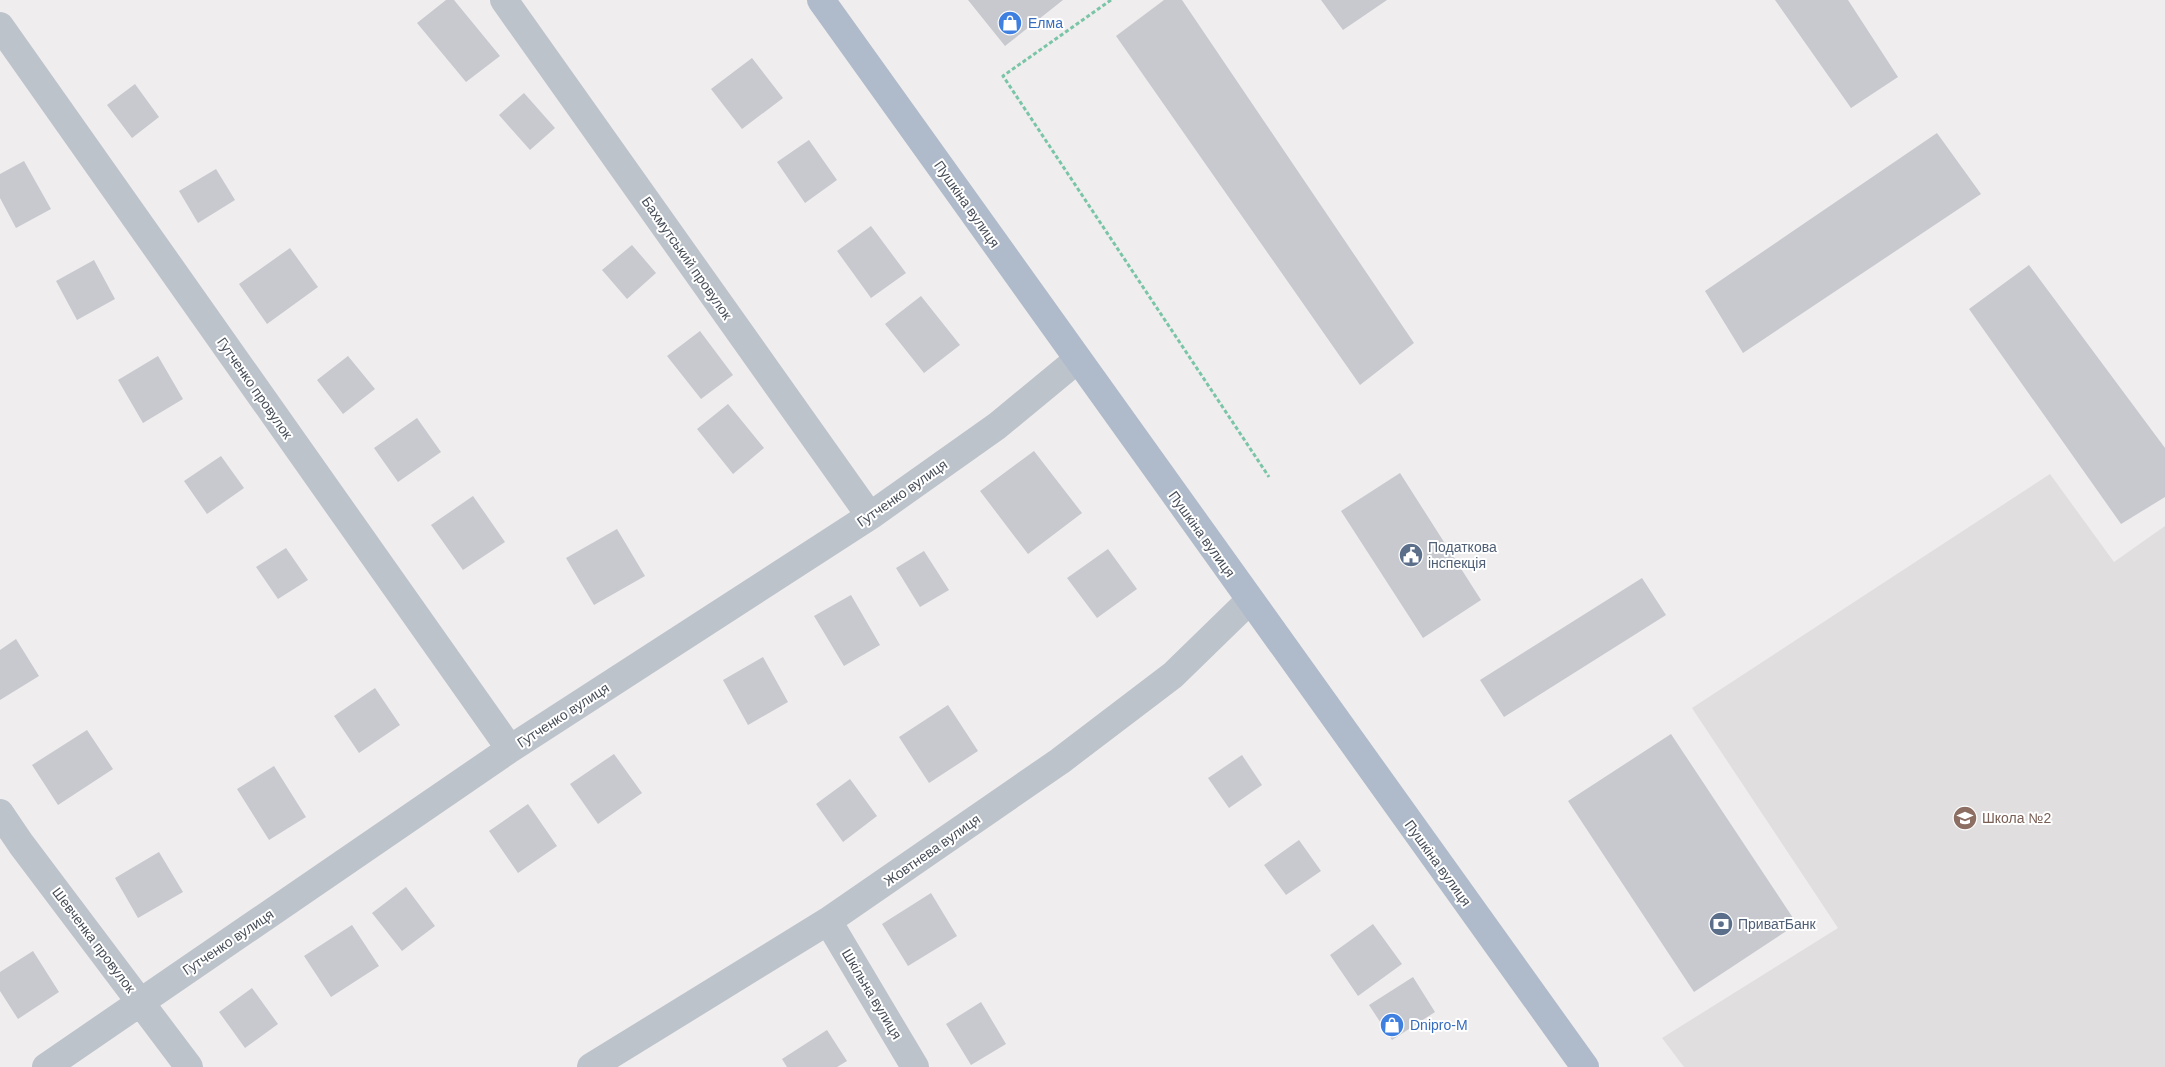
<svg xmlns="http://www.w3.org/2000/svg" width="2165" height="1067" font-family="Arial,sans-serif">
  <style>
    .education { fill: #e0dede }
    .building { fill: #c7c9cf }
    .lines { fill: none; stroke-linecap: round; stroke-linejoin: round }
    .path { stroke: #7ac5a7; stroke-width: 3; stroke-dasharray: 4 2.5; stroke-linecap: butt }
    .minor { stroke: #bcc3cb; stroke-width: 28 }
    .major { stroke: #afbaca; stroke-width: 28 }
    .labels { text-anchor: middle; stroke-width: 4; stroke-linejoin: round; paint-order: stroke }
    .shop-label { font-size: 14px; fill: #366cbe; stroke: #fff; text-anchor: start }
    .street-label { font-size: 14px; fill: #474e58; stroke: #fff }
    .service-label { font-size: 14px; fill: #4e5e75; stroke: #fff; text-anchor: start }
    .education-label { font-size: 14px; fill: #785e54; stroke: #fff; text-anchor: start }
  </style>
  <rect width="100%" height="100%" fill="#efeded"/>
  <path class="education" d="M2050,474L2114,562L2165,526V1067H1684L1662,1038L1838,928L1692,708Z"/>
  <path class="building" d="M446,0H454L500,56L466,82L417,23Z
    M968,0H1063L1005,46Z
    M1164,0H1182L1414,343L1360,385L1116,36Z
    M1321,0H1387L1343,30Z
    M1775,0H1848L1898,77L1851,108Z
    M752,58L783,98L742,129L711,89Z
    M135,84L159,117L132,138L107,105Z
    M524,93L555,128L530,150L499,115Z
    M1937,133L1981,194L1743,353L1705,291Z
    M809,140L837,180L805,203L777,162Z
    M24,161L51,209L16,228L0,198V174Z
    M216,169L235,200L198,223L179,191Z
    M871,226L906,273L871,298L837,251Z
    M632,245L656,273L627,299L602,270Z
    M290,248L318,287L267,324L239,284Z
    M94,260L115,299L77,320L56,281Z
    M2029,265L2165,448V497L2121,524L1969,309Z
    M921,296L960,345L924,373L885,324Z
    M700,331L733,375L701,399L667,356Z
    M158,356L183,399L143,423L118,380Z
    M348,356L375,389L343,414L317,380Z
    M728,404L764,448L733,474L697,429Z
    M417,418L441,452L398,482L374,448Z
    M1034,451L1082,513L1028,554L980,491Z
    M221,456L244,488L207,514L184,481Z
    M1400,473L1481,600L1423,638L1341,511Z
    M473,496L505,542L463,570L431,525Z
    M617,529L645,576L594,605L566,558Z
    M286,548L308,580L278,599L256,567Z
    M1108,549L1137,589L1097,618L1067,578Z
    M924,551L949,590L920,607L896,568Z
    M1642,578L1666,615L1504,717L1480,680Z
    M851,595L880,645L844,666L814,616Z
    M16,639L39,676L0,700V650Z
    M763,657L788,702L748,725L723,680Z
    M375,688L400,725L359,753L334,716Z
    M948,705L978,751L929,783L899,737Z
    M87,730L113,769L58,805L32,765Z
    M1671,734L1797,924L1694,992L1568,801Z
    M614,754L642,793L598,824L570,784Z
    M1242,755L1262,785L1229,808L1208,778Z
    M274,766L306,817L269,840L237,789Z
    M850,779L877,816L843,842L816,804Z
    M528,804L557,846L518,873L489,831Z
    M1299,840L1321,871L1286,895L1264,865Z
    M159,852L183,892L138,918L115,878Z
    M406,887L435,926L402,951L372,913Z
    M931,893L957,936L908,966L882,924Z
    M1373,924L1402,964L1358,996L1330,955Z
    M352,925L379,966L331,997L304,956Z
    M33,951L59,992L18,1019L0,991V972Z
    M1413,977L1435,1012L1392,1040L1369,1005Z
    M252,988L278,1024L245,1048L219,1012Z
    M981,1002L1006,1044L971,1065L946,1024Z
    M827,1030L847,1061L837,1067H787L782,1059Z"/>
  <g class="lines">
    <path class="path" d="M1111,0L1003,76L1269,477"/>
    <path class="minor" d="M504,0L870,516
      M0,26L510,749
      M0,813L21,844L189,1067
      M828,921L915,1067
      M46,1067L510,749L870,516L997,426L1077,360
      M591,1067L828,921L1060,761L1173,675L1250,600"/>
    <path class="major" d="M821,0L1585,1067"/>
  </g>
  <defs>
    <g id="shop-disc" transform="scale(1.25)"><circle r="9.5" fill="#3f7fe0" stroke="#fff"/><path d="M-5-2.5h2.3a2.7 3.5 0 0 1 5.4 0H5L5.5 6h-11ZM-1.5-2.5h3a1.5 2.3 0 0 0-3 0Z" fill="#fff"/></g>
    <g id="civic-disc" transform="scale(1.25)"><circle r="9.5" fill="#5c6f8a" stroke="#fff"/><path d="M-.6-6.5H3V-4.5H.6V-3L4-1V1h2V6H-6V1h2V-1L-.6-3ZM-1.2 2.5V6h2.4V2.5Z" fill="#fff"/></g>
    <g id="school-disc" transform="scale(1.25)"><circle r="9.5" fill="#8d6e63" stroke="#fff"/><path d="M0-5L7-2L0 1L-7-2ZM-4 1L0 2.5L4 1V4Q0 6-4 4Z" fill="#fff"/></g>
    <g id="bank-disc" transform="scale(1.25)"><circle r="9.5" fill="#5c6f8a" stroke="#fff"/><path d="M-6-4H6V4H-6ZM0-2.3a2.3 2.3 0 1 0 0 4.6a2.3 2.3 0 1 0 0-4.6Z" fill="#fff"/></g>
  </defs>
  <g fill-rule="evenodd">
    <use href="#shop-disc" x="1010" y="23"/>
    <use href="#civic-disc" x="1411" y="555"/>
    <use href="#school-disc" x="1965" y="818"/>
    <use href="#bank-disc" x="1721" y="924"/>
    <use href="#shop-disc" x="1392" y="1025"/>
  </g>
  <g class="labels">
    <g class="shop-label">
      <text x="1028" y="28">Елма</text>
      <text x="1410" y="1030">Dnipro-M</text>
    </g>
    <g class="street-label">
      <text transform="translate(967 204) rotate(55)" y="5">Пушкіна вулиця</text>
      <text transform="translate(687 258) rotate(55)" y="5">Бахмутський провулок</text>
      <text transform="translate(255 388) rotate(55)" y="5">Гутченко провулок</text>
      <text transform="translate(902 493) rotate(-35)" y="5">Гутченко вулиця</text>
      <text transform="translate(1202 534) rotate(54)" y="5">Пушкіна вулиця</text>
      <text transform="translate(563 715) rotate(-33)" y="5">Гутченко вулиця</text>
      <text transform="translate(932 850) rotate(-35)" y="5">Жовтнева вулиця</text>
      <text transform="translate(1438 863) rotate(54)" y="5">Пушкіна вулиця</text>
      <text transform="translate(94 940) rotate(53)" y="5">Шевченка провулок</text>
      <text transform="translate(228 942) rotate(-34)" y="5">Гутченко вулиця</text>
      <text transform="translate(872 994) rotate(59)" y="5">Шкільна вулиця</text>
    </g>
    <g class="service-label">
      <text x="1428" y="552">Податкова<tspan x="1428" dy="16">інспекція</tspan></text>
      <text x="1738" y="929">ПриватБанк</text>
    </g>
    <g class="education-label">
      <text x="1982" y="823">Школа №2</text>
    </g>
  </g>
</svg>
